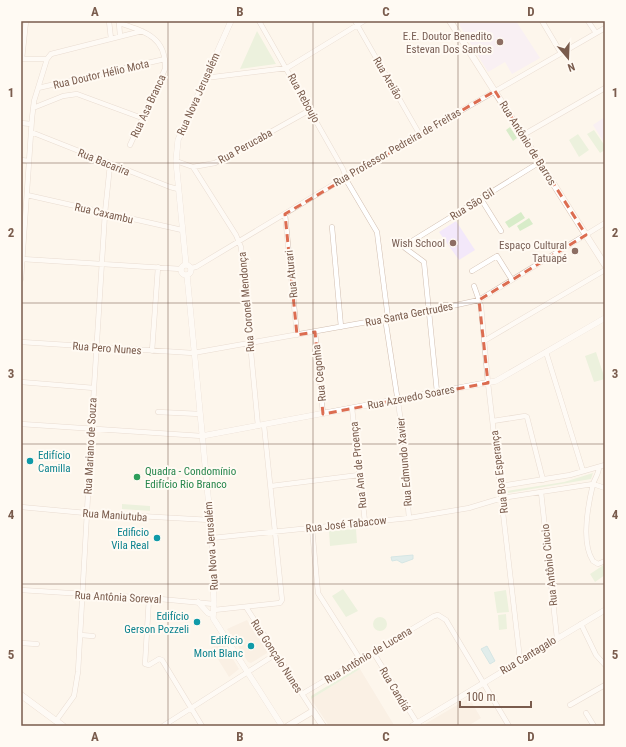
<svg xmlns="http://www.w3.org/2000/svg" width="626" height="747" font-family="'Roboto Condensed',sans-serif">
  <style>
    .residential { fill: #f5e8da }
    .education { fill: #f3e8fa }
    .green { fill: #d8ecc9 }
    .water { fill: #bfe3e8; stroke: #a5d3da }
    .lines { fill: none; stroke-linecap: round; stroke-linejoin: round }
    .minor-casing { stroke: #d1beb0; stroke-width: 5.5 }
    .tertiary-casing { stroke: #d1beb0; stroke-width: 6 }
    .secondary-casing { stroke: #d6c0b0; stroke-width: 7 }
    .minor { stroke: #fff; stroke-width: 4.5 }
    .tertiary { stroke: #fff; stroke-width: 5.5 }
    .secondary { stroke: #fff; stroke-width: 6 }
    .marked { fill: none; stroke: #dc6d51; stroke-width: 3; stroke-dasharray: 8 5; stroke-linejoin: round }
    .grid { fill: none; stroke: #7a5c4d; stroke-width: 1; stroke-opacity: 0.55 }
    .education-dot { fill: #8d6e63; stroke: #fffaf3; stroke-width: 1.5 }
    .culture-dot { fill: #0f9aa8; stroke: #fffaf3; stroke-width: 1.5 }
    .leisure-dot { fill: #2e9e5b; stroke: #fffaf3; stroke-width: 1.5 }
    .labels { text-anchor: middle; stroke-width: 4; stroke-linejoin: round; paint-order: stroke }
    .education-label { font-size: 11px; fill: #785e54; stroke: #fffaf3; text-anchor: end }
    .street-label { font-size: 11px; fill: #7a5c4d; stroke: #fffaf3 }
    .culture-label { font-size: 11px; fill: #0d838f; stroke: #fffaf3; text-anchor: end }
    .leisure-label { font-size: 11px; fill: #27864d; stroke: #fffaf3; text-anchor: start }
    .neatline { fill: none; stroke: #7a5c4d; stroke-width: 1.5 }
    .grid-label { font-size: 13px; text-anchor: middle; font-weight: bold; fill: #7a5c4d }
  </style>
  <rect width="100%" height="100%" fill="#fdf6ec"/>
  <path class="residential" d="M247,620L267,651V653L251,663L248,662L227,629Z
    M222,641L239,669L229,677L211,648Z
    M360,669L394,725L393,726H329L311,699Z
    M469,698L481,718L468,726H427L425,724Z"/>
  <path class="education" d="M460,21H516L540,58L512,74L505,62L488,72L460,26Z
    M605,117V144L593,125Z
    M456,221L475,250L459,260L439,232Z"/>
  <path class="green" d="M257,31L276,64L240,69Z
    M510,127L517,138L513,141L506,130Z
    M594,130L605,146V150L600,153L587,134Z
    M578,134L589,150L579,157L569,140Z
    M521,212L525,218L509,228L505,222Z
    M529,218L533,224L520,231L517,226Z
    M596,352L605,379L594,382L585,356Z
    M593,473L591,479L508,493L507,491L564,482Z
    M122,504L150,506V511L122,509Z
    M356,529L357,543L330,546L329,531Z
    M605,564V575L595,582L590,574Z
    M343,589L358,611L346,617L332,596Z
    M506,590L509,612L497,613L494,592Z
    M506,614L507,629L499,630L498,615Z
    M373 624a7 7 0 1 1 14 0a7 7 0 1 1-14 0Z
    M359,667L360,669L311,699V696Z"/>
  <path class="water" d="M413,555V559L402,563L397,560L392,561L391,557Z
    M487,646L495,661L490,664L481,649Z"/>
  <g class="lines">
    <g class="minor-casing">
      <path id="minor" d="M109,21L111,39
        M118,21L119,23C144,31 167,37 165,69L130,145
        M259,21L343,169L348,183L377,232L388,318L386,324L401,422L409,518
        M355,21L420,135
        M542,21L561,53
        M588,21L596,33
        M119,23L120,36
        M21,59H47L51,54L142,31
        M22,59L26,21
        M205,78L287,68L364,21
        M38,88L165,59
        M33,108L63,96L77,94L142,118
        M21,123L31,124
        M31,132L170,187L178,189
        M523,135L605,88
        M21,160L29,161
        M176,161L193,167L215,163L310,110
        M193,167L236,235L241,247L258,426
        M27,195L182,230
        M481,199L501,231
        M285,214L297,335
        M332,227L341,327
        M22,259L181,269
        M191,268L196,267L346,177L605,28
        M472,271L497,256L512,280
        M21,279L32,118L34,101L47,59
        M474,286L481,306L488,383L520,660
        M315,332L323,414
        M484,341L605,270
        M21,342L193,353L429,311L479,300L605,223
        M152,351L158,267
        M546,352L583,471
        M21,382L94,388
        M437,392L424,262L405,248L404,246L540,162
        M352,408L365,522
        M158,412L200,414
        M493,421L525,416L527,417L543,480
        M21,424L202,436
        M599,467C599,473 595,478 593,484C588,505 581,543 593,561L598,564L605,561
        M271,486L359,475
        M501,486L570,475L605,465
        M541,492L557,638
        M21,507L86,513L210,520
        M312,528L318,593L360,659
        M212,538L409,518L469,508L502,498L593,484L605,488
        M21,590L149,598L214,604
        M149,598L145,664L149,665L159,659L162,660L202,726
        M246,607L313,711
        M214,610L280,603L282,600L264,425
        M581,624L596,655L605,665
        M80,635L93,636
        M21,643L37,644
        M373,652L419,726
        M302,694L434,616L438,615L446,620L509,726
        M570,705L605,685
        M586,713L594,726
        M56,721L74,696L78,672L94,388L105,213L110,165
        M163,726L276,654"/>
    </g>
    <g class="tertiary-casing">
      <path id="tertiary" d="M181 270a5 5 0 1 1 10 0a5 5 0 1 1-10 0Z
        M186,265L176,161L178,140L231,21
        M187,275L212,538L214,604L213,618L282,726
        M202,436L496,381L605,318
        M198,602L208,613L213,615
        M412,726L605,610"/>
    </g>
    <g class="secondary-casing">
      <path id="secondary" d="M450,21L605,265
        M21,695L63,726
        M288,726L313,711L323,726"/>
    </g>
    <use href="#minor" class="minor"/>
    <use href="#tertiary" class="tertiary"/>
    <use href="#secondary" class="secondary"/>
  </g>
  <path d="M0 0H626V747H0ZM495,91L586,235L479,300L488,383L323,414L315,332L297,335L285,214Z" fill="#fdf6ec" fill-opacity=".55" fill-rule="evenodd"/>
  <path class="marked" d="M495,91L586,235L479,300L488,383L323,414L315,332L297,335L285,214Z"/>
  <path class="grid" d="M168,21V726M313,21V726M458,21V726M21,163H605M21,303H605M21,444H605M21,584H605"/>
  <g class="education-dot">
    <circle cx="500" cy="42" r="4"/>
    <circle cx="453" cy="243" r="4"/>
    <circle cx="575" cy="251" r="4"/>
  </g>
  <g class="culture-dot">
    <circle cx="30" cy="461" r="4"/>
    <circle cx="157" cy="538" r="4"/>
    <circle cx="197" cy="622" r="4"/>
    <circle cx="251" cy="646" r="4"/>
  </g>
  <circle class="leisure-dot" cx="137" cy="477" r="4"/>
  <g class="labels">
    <g class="education-label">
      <text x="492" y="40">E.E. Doutor Benedito<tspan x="492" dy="13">Estevan Dos Santos</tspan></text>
      <text x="445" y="247">Wish School</text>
      <text x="567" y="249">Espaço Cultural<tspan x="567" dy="13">Tatuapé</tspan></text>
    </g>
    <g class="street-label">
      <text transform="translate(101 74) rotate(-13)" y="4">Rua Doutor Hélio Mota</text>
      <text transform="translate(388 78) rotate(60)" y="4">Rua Areião</text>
      <text transform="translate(198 94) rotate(-66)" y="4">Rua Nova Jerusalém</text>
      <text transform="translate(304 98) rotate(61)" y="4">Rua Reboujo</text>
      <text transform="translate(148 106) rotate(-65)" y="4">Rua Asa Branca</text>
      <text transform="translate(528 143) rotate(58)" y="4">Rua Antônio de Barros</text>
      <text transform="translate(245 146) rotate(-29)" y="4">Rua Perucaba</text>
      <text transform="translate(397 147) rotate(-30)" y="4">Rua Professor Pedreira de Freitas</text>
      <text transform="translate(104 162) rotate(22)" y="4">Rua Bacarira</text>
      <text transform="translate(472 204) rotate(-32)" y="4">Rua São Gil</text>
      <text transform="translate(104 213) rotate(13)" y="4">Rua Caxambu</text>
      <text transform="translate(291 274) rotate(-96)" y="4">Rua Aturari</text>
      <text transform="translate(246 302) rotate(-95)" y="4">Rua Coronel Mendonça</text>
      <text transform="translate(409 314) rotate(-11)" y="4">Rua Santa Gertrudes</text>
      <text transform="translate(107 348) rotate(4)" y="4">Rua Pero Nunes</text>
      <text transform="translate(319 373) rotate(-96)" y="4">Rua Cegonha</text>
      <text transform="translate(411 397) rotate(-11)" y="4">Rua Azevedo Soares</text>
      <text transform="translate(90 446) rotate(-87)" y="4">Rua Mariano de Souza</text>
      <text transform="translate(404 462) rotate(-95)" y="4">Rua Edmundo Xavier</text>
      <text transform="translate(358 465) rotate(-96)" y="4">Rua Ana de Proença</text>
      <text transform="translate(499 472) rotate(-97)" y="4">Rua Boa Esperança</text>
      <text transform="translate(115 515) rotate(4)" y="4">Rua Maniutuba</text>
      <text transform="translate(346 524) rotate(-6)" y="4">Rua José Tabacow</text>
      <text transform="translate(211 546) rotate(-94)" y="4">Rua Nova Jerusalém</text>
      <text transform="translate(549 565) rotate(-96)" y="4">Rua Antônio Ciucio</text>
      <text transform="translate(118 597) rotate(3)" y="4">Rua Antônia Soreval</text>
      <text transform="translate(368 655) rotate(-31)" y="4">Rua Antônio de Lucena</text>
      <text transform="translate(528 655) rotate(-31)" y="4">Rua Cantagalo</text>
      <text transform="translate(277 656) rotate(57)" y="4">Rua Gonçalo Nunes</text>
      <text transform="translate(395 689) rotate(59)" y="4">Rua Candiá</text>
    </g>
    <g class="culture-label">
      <text x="38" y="459" text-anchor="start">Edifício<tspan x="38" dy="13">Camilla</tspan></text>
      <text x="149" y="536">Edificio<tspan x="149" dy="13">Vila Real</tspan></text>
      <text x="189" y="620">Edifício<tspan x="189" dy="13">Gerson Pozzeli</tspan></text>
      <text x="243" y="644">Edifício<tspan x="243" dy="13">Mont Blanc</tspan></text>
    </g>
    <g class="leisure-label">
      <text x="145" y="475">Quadra - Condomínio<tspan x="145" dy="13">Edifício Rio Branco</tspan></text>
    </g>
  </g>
  <rect width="626" height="747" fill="none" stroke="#fffaf3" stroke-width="44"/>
  <g transform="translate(568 58) rotate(161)" stroke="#fffaf3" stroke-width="3" paint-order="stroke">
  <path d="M0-3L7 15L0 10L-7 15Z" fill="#7a5c4d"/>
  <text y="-6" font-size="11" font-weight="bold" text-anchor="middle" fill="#7a5c4d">N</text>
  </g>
  <path d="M460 701v6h71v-6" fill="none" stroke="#7a5c4d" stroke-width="2"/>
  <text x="466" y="701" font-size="12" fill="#7a5c4d" stroke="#fffaf3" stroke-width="3" paint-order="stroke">100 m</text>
  <rect x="22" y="22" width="582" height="703" class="neatline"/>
  <g class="grid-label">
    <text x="95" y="16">A</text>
    <text x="240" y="16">B</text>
    <text x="386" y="16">C</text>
    <text x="531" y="16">D</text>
    <text x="11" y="97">1</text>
    <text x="615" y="97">1</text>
    <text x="11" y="237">2</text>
    <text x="615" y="237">2</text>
    <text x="11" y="378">3</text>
    <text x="615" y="378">3</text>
    <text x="11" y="519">4</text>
    <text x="615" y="519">4</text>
    <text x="11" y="659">5</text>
    <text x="615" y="659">5</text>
    <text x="95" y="741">A</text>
    <text x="240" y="741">B</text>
    <text x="386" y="741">C</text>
    <text x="531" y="741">D</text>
  </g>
</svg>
